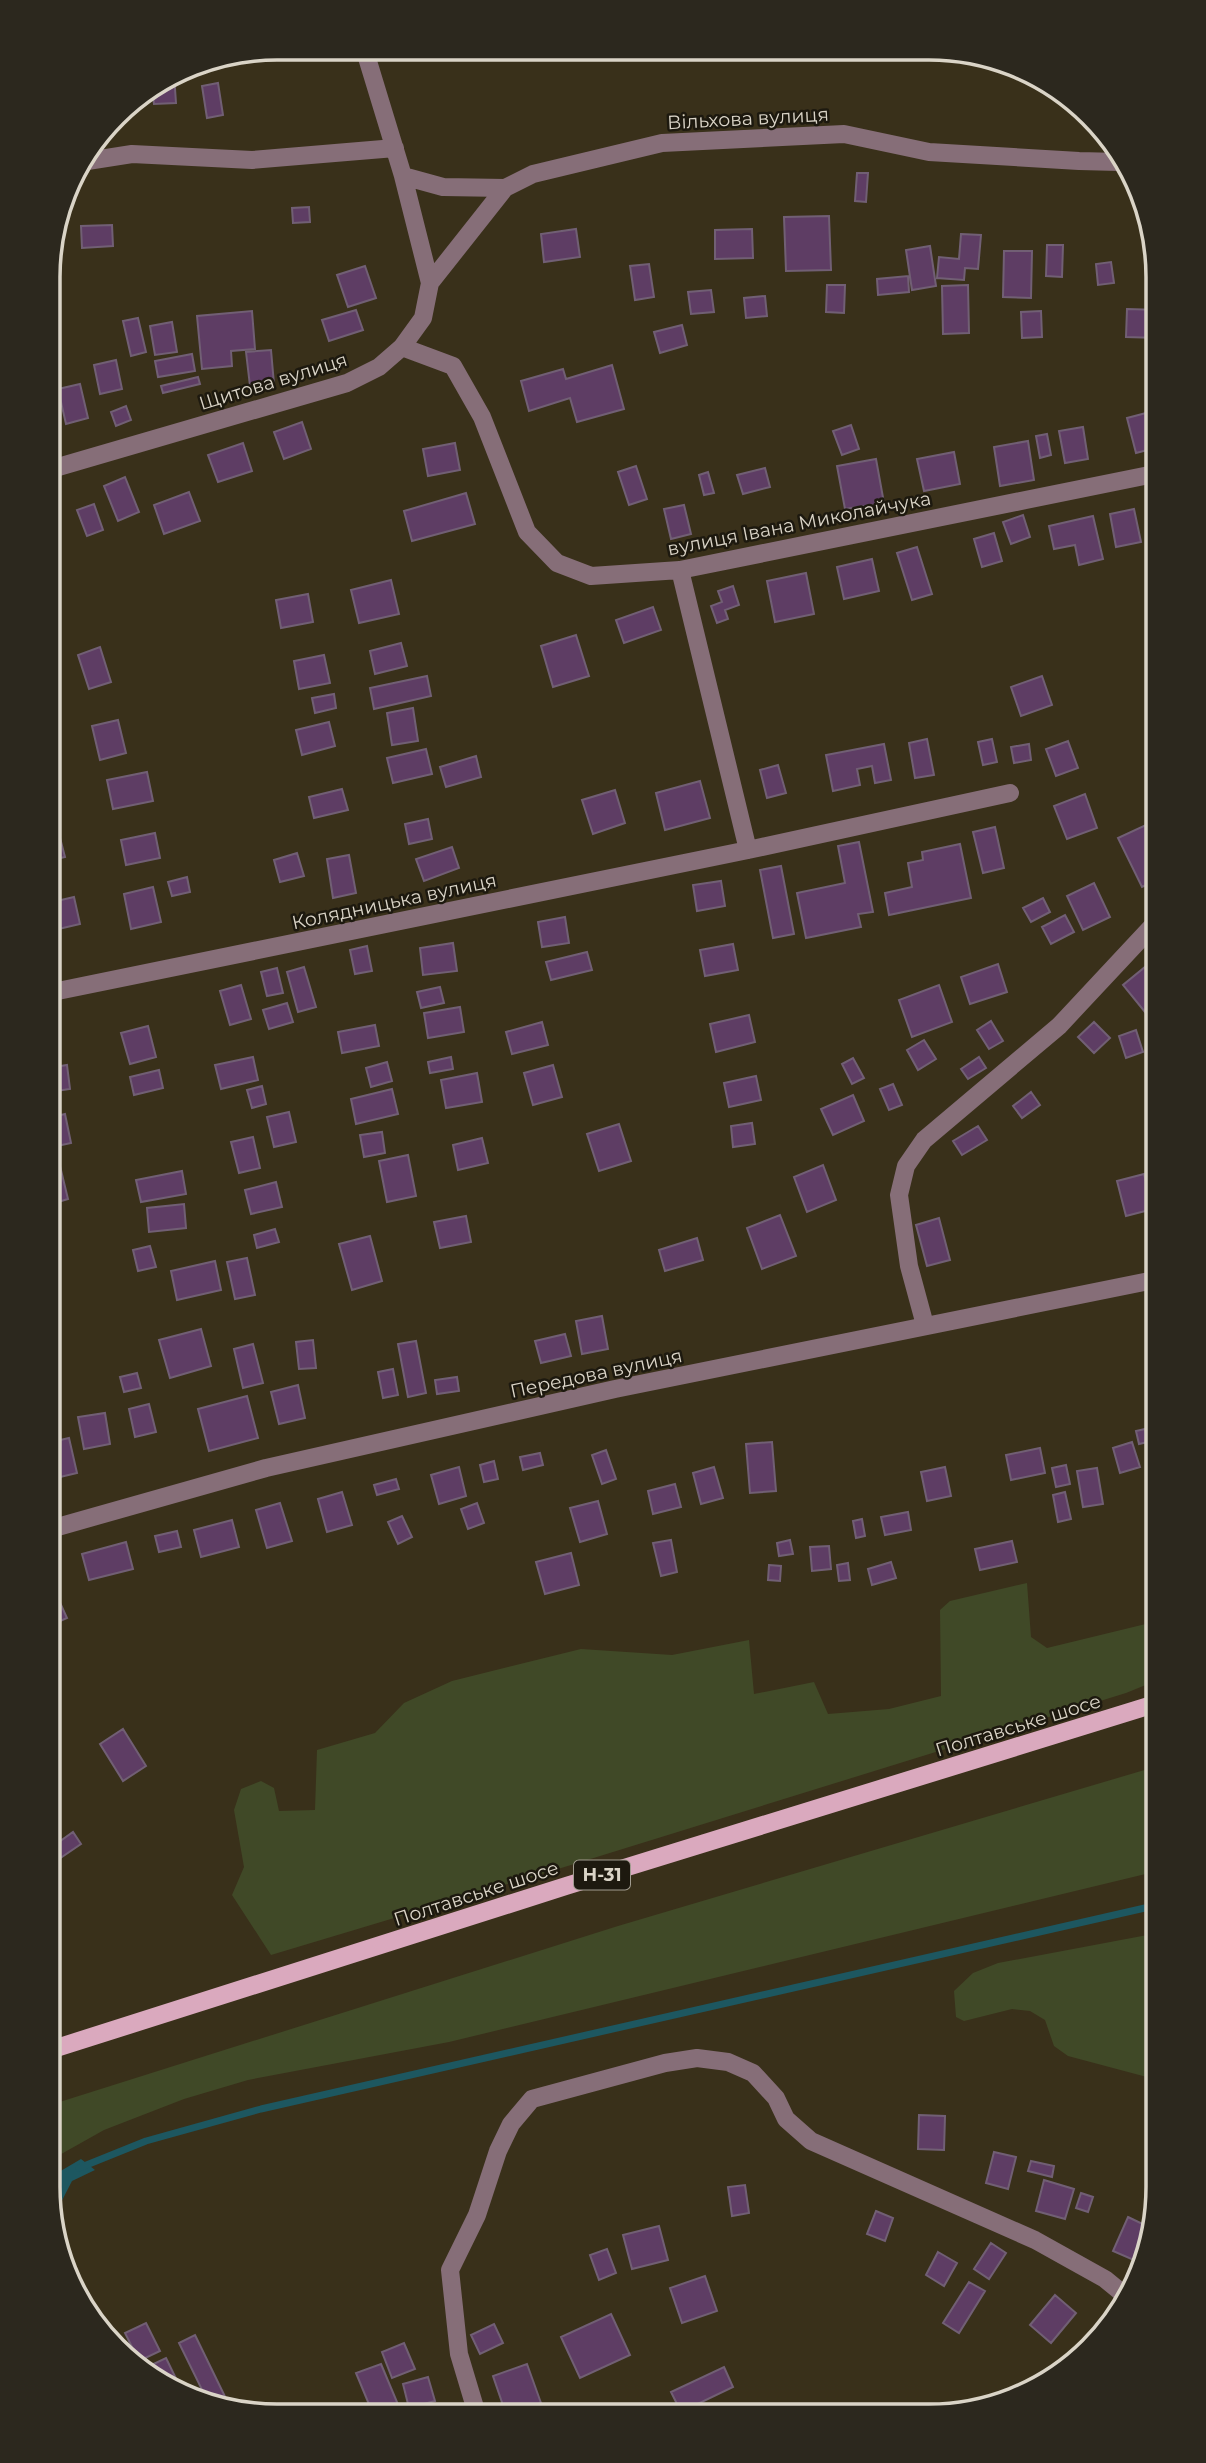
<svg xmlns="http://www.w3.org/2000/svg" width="1206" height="2463" font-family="Montserrat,sans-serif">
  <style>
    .green { fill: #404927 }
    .water { fill: #1d5760 }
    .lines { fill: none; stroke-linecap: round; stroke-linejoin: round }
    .stream { stroke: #1d5760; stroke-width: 7 }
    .building { fill: #5e3d64; stroke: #715f74; stroke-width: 2 }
    .minor { stroke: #866e78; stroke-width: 18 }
    .major { stroke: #daa9be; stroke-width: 18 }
    .labels { text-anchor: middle; stroke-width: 5; stroke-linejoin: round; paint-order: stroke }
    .shield { fill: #1d190f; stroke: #a19c90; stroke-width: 2 }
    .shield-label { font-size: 18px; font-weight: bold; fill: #dad4c7 }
    .street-label { font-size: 19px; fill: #dad4c7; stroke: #1d190f }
    .rim { fill: none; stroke: #dad4c7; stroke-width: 3.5 }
  </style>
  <rect width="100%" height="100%" fill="#39301a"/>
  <path class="green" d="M1027,1583L1031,1637L1047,1648L1158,1621V1680L1126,1693L571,1865L271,1955L232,1895L244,1867L234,1810L241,1789L261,1781L274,1788L279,1811L315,1810L317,1750L375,1733L404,1703L452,1681L581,1649L672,1655L749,1640L754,1694L814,1682L828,1714L889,1709L941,1696L940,1610L950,1601Z
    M1158,1766V1871L449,2042L248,2080L184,2099L104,2130L47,2162V2106L618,1926Z
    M1158,1933V2080L1068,2056L1054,2046L1045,2020L1030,2011L1012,2009L964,2021L956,2017L954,1991L973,1973L998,1963Z"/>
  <path class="water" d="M81,2159L95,2170L72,2181L53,2218L47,2179Z"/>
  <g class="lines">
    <path class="stream" d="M79,2168L146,2141L261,2109L1158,1905"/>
  </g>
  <path class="building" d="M174,74L176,103L154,104L152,88Z
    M218,83L223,115L207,118L202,86Z
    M857,173H868L866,202L855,201Z
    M309,207L310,222L293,223L292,208Z
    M829,216L831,270L786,271L784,217Z
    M112,225L113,246L82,248L81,226Z
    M576,229L580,257L544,262L541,234Z
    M752,229L753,258L715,259V230Z
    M961,234L981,235L978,269L965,268L964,280L937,278L939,257L959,259Z
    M1047,245H1063L1062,277L1046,276Z
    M930,246L936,286L912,290L906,250Z
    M1004,251H1032L1031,298L1003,297Z
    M1111,262L1114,283L1098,285L1096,264Z
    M649,264L654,297L635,300L630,266Z
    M365,266L376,298L348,307L337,275Z
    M908,276L909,292L878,295L877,279Z
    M827,285H845L844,313L826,312Z
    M968,285L969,333L943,334L942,286Z
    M711,290L714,312L691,314L688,292Z
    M765,296L767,316L746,318L744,298Z
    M1127,309L1159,310V338L1126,337Z
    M356,310L363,330L329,341L322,320Z
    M252,311L255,349L231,351L232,366L202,369L197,316Z
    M1041,311L1042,337L1022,338L1021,312Z
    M138,318L146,352L131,356L123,321Z
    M172,322L177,352L155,355L150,326Z
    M682,325L687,345L660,353L654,332Z
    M271,350L274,384L250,386L246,352Z
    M192,354L195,371L158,377L155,361Z
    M116,360L122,389L100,394L94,365Z
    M612,365L624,409L577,422L570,398L529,411L521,381L563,369L566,379Z
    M198,377L200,384L163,393L161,386Z
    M80,384L88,418L66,424L58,389Z
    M126,406L131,420L116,426L111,412Z
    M1146,413L1155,448L1136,453L1127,418Z
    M302,422L311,449L284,459L274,432Z
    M851,425L859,449L842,455L833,431Z
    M1083,427L1088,459L1065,463L1059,431Z
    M1047,434L1051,455L1040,458L1036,436Z
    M1028,441L1034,480L1000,486L994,447Z
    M243,443L252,471L218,482L208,455Z
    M455,443L460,470L428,476L423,449Z
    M954,452L960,484L924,491L917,459Z
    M876,459L884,503L845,509L837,466Z
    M636,466L647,499L629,505L618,472Z
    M765,468L770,487L743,494L737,475Z
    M708,472L714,493L704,495L699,475Z
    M125,477L139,512L118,521L104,486Z
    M189,492L200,521L164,534L154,505Z
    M466,493L475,524L412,541L404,511Z
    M94,504L103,530L87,536L77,510Z
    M684,505L691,534L671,539L664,509Z
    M1134,509L1141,542L1116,547L1110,514Z
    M1023,515L1030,537L1011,544L1003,522Z
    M1093,516L1103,559L1079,565L1075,545L1054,549L1049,526Z
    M994,533L1002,561L982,567L974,539Z
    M49,534L59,564L48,568V535Z
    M917,547L932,594L912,600L897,553Z
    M872,559L879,591L844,599L837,567Z
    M806,573L814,614L775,622L767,581Z
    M391,580L399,614L359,623L351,590Z
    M733,586L739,605L725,610L728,619L717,623L711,606L722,602L718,591Z
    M308,594L313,622L281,628L276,600Z
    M653,607L661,630L624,643L616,620Z
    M576,635L589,676L553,687L541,646Z
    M401,643L407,666L375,674L370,651Z
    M100,647L111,682L89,689L78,655Z
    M324,655L330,683L299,689L294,661Z
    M427,676L431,696L374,709L370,688Z
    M1042,676L1052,705L1021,716L1011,687Z
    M334,694L336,708L315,713L312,698Z
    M413,708L418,741L392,745L387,713Z
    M118,720L126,753L100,760L92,726Z
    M329,722L335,746L302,755L296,730Z
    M927,739L934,775L915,778L909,743Z
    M992,739L997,762L983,765L978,742Z
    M1068,741L1078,768L1056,776L1046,749Z
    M884,744L891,780L875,783L872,766L857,769L860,785L833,791L826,755Z
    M1029,744L1031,760L1014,763L1011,747Z
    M426,749L432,774L393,783L387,758Z
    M1159,753V792L1147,757Z
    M476,756L481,777L446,787L440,767Z
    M778,765L786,793L767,798L760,770Z
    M147,772L153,801L113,809L107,780Z
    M700,781L710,818L665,830L656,793Z
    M342,789L348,810L314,818L309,797Z
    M615,790L625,823L593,834L582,800Z
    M1085,794L1097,828L1067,839L1054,806Z
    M428,819L432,839L409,844L405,824Z
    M1148,824L1159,847V879L1142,887L1118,838Z
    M995,827L1004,868L983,873L973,832Z
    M155,833L160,858L126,865L121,840Z
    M59,834L65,857L48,861V837Z
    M859,842L873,912L858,914L861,927L806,938L797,893L845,883L838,846Z
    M960,844L971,898L889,915L885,893L912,887L908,863L923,860L922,852Z
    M452,847L459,868L424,881L416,859Z
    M297,853L304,876L280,882L274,860Z
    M349,855L356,893L333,898L327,859Z
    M781,866L794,934L773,938L760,870Z
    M187,877L190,892L172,896L168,882Z
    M721,881L725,906L697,911L693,885Z
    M1094,883L1110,917L1083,930L1067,896Z
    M153,887L161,922L131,929L124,894Z
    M74,897L80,924L50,931L48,903Z
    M1043,898L1050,912L1031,922L1023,908Z
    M1065,915L1074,932L1051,944L1042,927Z
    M565,917L569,943L542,947L538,922Z
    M453,943L457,971L423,975L420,948Z
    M733,944L738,970L705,976L700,950Z
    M367,946L372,971L355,974L350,950Z
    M587,952L592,970L551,980L546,962Z
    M998,964L1007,992L970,1004L961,977Z
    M304,967L316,1007L298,1012L287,972Z
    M1145,967L1159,984V1001L1145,1012L1123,985Z
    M277,968L283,993L267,996L261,972Z
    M241,985L251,1019L230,1025L220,991Z
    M939,985L952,1022L912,1037L899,1000Z
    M440,987L444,1003L421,1008L417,992Z
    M287,1003L293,1022L269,1029L263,1010Z
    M460,1007L464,1032L428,1038L424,1013Z
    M749,1015L755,1042L716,1052L710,1024Z
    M991,1021L1003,1041L989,1049L977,1030Z
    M542,1022L548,1045L512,1054L506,1032Z
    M1094,1022L1110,1038L1094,1053L1078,1037Z
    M375,1025L379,1046L342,1053L338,1032Z
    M148,1026L156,1057L130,1064L121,1033Z
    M1136,1030L1143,1052L1126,1058L1119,1036Z
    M924,1040L936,1059L918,1070L907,1050Z
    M253,1057L258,1080L221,1089L215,1065Z
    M451,1057L453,1069L430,1073L428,1062Z
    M979,1057L986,1068L968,1079L961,1069Z
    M853,1058L864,1078L852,1084L842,1064Z
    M387,1062L392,1081L371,1087L366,1068Z
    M67,1065L70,1089L49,1092L48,1068Z
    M553,1065L562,1097L533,1105L524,1073Z
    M159,1070L163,1088L134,1095L130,1077Z
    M477,1073L482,1102L446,1108L441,1080Z
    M756,1076L761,1100L729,1107L724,1083Z
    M893,1084L902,1105L889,1110L880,1089Z
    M262,1086L266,1104L252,1108L247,1090Z
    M392,1089L398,1114L356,1124L351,1099Z
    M1031,1092L1040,1105L1022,1118L1013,1106Z
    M853,1095L864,1121L833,1135L821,1109Z
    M289,1112L296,1142L274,1147L267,1117Z
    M65,1114L71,1143L48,1148V1118Z
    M752,1123L755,1144L733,1147L731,1126Z
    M619,1124L631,1161L599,1171L587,1134Z
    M978,1126L987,1140L962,1155L953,1141Z
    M382,1132L385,1153L364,1157L360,1135Z
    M253,1137L260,1168L239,1173L231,1142Z
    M482,1138L488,1163L458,1170L453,1145Z
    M408,1155L416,1196L387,1202L379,1161Z
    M823,1165L836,1200L807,1212L794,1177Z
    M60,1166L68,1199L48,1205V1169Z
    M182,1171L186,1194L141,1202L136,1180Z
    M1144,1174L1153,1209L1126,1216L1117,1181Z
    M276,1182L282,1207L251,1214L245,1190Z
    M184,1204L186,1228L149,1232L147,1208Z
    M780,1215L796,1256L762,1269L747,1228Z
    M466,1216L471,1242L440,1248L434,1222Z
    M939,1218L950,1260L927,1266L916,1225Z
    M275,1229L279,1242L257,1248L254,1235Z
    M370,1236L382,1281L352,1290L339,1244Z
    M697,1238L703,1260L665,1271L659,1250Z
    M150,1246L156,1267L138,1271L133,1250Z
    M247,1258L255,1295L235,1299L227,1262Z
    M215,1261L221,1290L177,1300L171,1271Z
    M602,1316L608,1349L582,1354L576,1321Z
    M201,1329L211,1366L170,1378L159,1340Z
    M565,1334L571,1356L541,1363L535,1341Z
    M313,1340L316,1368L299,1369L296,1342Z
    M416,1341L426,1393L408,1397L398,1344Z
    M253,1344L263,1383L243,1388L234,1349Z
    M393,1369L398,1395L383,1398L378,1372Z
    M137,1373L141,1388L124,1392L120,1377Z
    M457,1377L459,1391L437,1394L435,1380Z
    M298,1385L305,1418L279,1424L271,1392Z
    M247,1396L258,1438L209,1451L198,1409Z
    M149,1404L156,1432L135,1437L129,1409Z
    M105,1413L110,1444L84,1449L78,1417Z
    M1145,1429L1148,1442L1139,1444L1136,1431Z
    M69,1438L77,1473L60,1477L57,1463L49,1464L47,1443Z
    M772,1442L776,1491L750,1493L746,1444Z
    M1132,1442L1140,1467L1120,1473L1113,1448Z
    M1040,1448L1045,1473L1011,1480L1006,1455Z
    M606,1450L616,1479L602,1484L592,1455Z
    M540,1453L543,1465L523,1470L520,1457Z
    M494,1461L498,1479L484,1482L480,1465Z
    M1066,1465L1070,1484L1056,1487L1052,1468Z
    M459,1467L466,1496L439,1504L431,1475Z
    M714,1467L723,1498L701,1504L693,1473Z
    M945,1467L951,1496L927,1501L921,1472Z
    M1097,1468L1103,1504L1083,1507L1077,1471Z
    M396,1479L399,1489L377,1495L374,1485Z
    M675,1484L681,1507L653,1514L648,1491Z
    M342,1492L352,1525L327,1532L318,1499Z
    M1065,1492L1071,1519L1058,1522L1053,1495Z
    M598,1501L607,1534L580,1542L570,1508Z
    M280,1503L292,1541L267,1548L256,1510Z
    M477,1503L484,1523L468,1529L461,1509Z
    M908,1512L911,1530L885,1535L881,1517Z
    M402,1516L412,1537L398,1544L388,1522Z
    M862,1519L865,1536L856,1538L853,1521Z
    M232,1520L239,1547L201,1557L194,1530Z
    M177,1531L181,1547L159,1552L155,1536Z
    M671,1540L677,1572L661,1576L653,1543Z
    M790,1540L793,1554L779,1556L777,1543Z
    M1012,1541L1017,1562L980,1570L975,1549Z
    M126,1542L133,1569L89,1580L82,1554Z
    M829,1546L831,1569L812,1571L810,1547Z
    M571,1553L579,1585L545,1594L536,1562Z
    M891,1562L896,1578L872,1585L868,1569Z
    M848,1563L850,1580L839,1581L837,1565Z
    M769,1565L781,1566L780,1581L768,1580Z
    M47,1574L67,1618L47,1627Z
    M123,1729L146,1766L123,1781L100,1744Z
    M47,1793L59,1809L47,1818Z
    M47,1832L56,1844L73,1832L81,1844L47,1867Z
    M919,2115L945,2116L944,2150L918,2149Z
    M994,2152L1016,2157L1008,2189L986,2183Z
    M1031,2161L1054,2166L1052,2177L1028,2171Z
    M1044,2180L1074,2189L1065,2219L1036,2211Z
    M745,2185L749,2213L732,2216L728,2187Z
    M1081,2193L1093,2197L1088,2212L1076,2208Z
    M876,2211L893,2218L885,2241L867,2234Z
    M1128,2217L1151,2228L1136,2261L1113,2251Z
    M659,2226L668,2260L632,2269L623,2235Z
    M991,2243L1006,2253L989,2279L974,2269Z
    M607,2249L616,2273L599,2280L590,2255Z
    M938,2252L957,2263L944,2286L926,2275Z
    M705,2276L717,2311L682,2323L670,2288Z
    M969,2282L985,2291L959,2333L943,2323Z
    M1055,2295L1076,2313L1051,2343L1030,2325Z
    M611,2314L630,2355L580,2378L561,2337Z
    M146,2323L160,2351L139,2361L125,2333Z
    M494,2324L503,2343L480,2354L471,2335Z
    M195,2335L231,2409L208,2402L179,2343Z
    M404,2343L415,2369L392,2378L382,2352Z
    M166,2358L182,2391L179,2393L149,2374L145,2368Z
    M381,2364L402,2414H373L356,2373Z
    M527,2364L541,2403L506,2414L493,2376Z
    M724,2367L733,2387L681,2412L671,2392Z
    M428,2377L435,2401L409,2408L403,2384Z"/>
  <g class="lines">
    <path class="minor" d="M81,162L132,154L252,160L395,148
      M403,176L443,187L505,188
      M430,283L505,188L533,174L662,143L844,134L929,152L1079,161L1119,162
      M402,347L453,366L482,417L527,532L557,563L591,576L680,570L1159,473
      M48,470L347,383L379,367L402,347L423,318L430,283L403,176L364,48
      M680,570L748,850
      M48,993L748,850L1010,793
      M925,1325L909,1266L899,1195L906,1166L924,1140L1059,1026L1159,919
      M47,1530L266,1468L615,1389L1159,1279
      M477,2414L459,2354L450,2270L477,2215L498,2151L511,2124L532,2099L665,2063L697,2058L728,2062L753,2073L776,2098L786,2119L811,2141L1035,2240L1105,2279L1127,2297"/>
    <path class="major" d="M47,2051L566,1886L1158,1703"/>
  </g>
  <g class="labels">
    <rect class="shield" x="574" y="1860.5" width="56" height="29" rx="5"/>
    <g class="shield-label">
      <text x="602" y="1881">Н-31</text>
    </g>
    <g class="street-label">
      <text transform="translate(748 118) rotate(-3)" y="7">Вільхова вулиця</text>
      <text transform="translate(273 381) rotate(-17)" y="7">Щитова вулиця</text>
      <text transform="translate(799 523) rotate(-11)" y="7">вулиця Івана Миколайчука</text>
      <text transform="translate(394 901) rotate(-12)" y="7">Колядницька вулиця</text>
      <text transform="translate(596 1373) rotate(-12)" y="7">Передова вулиця</text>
      <text transform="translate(1018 1725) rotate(-17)" y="7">Полтавське шосе</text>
      <text transform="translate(476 1893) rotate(-18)" y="7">Полтавське шосе</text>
    </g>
  </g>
  <path d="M0 0H1206V2463H0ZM277 60H929A217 217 0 0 1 1146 277V2187A217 217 0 0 1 929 2404H277A217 217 0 0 1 60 2187V277A217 217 0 0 1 277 60Z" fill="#2c281e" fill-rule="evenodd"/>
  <path class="rim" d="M277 60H929A217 217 0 0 1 1146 277V2187A217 217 0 0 1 929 2404H277A217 217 0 0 1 60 2187V277A217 217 0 0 1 277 60Z"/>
</svg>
